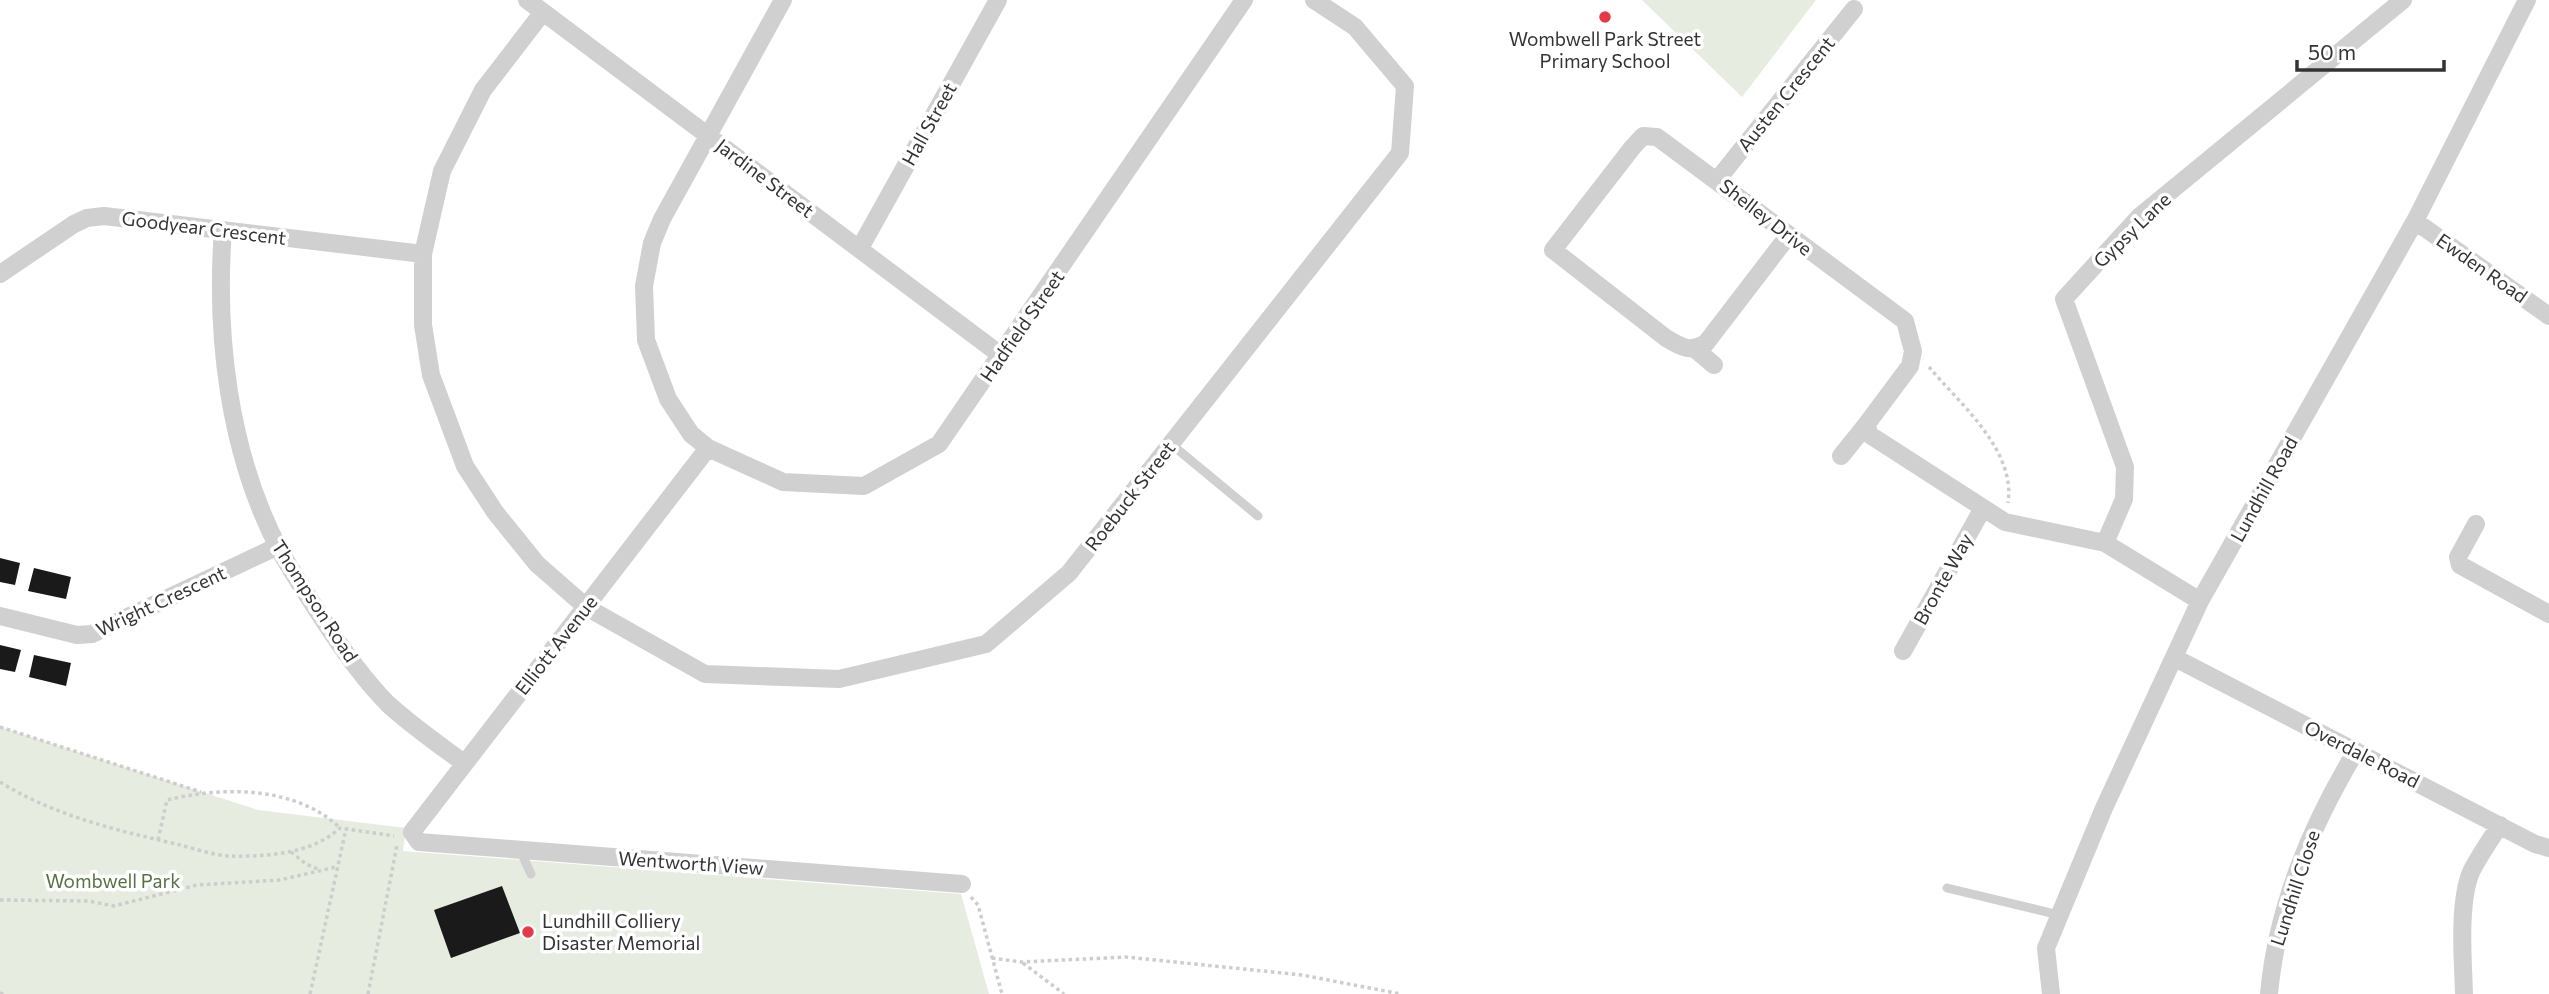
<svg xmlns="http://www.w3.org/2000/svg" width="2549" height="994" font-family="Commissioner,sans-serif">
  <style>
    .green { fill: #e6ecdf }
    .building { fill: #1a1a1a }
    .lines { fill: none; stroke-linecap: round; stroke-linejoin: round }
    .path { stroke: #cdcdcd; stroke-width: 3.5; stroke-dasharray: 3.5 3.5; stroke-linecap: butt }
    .service { stroke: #d0d0d0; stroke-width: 9 }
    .minor { stroke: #d0d0d0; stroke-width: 18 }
    .poi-dot { fill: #e63946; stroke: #fff; stroke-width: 2.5 }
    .labels { text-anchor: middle; stroke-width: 7; stroke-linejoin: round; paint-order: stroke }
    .poi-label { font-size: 19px; fill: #333; stroke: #fff }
    .street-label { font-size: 19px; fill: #333; stroke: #fff }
    .park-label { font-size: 19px; fill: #56703f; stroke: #fff }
  </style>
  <rect width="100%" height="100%" fill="#fff"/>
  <path class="green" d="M1642,0H1816L1742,97Z
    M0,727L258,810L406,828L403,851L961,894L989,994H0Z"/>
  <path class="building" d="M0,558L20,563L15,585L0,582Z
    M34,568L71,577L66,599L28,591Z
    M0,645L21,650L15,672L0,669Z
    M34,655L71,663L66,686L29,677Z
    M502,886L520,933L451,958L434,910Z"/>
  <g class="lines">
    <path class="path" d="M1929,367C1960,404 2016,450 2008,503
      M0,727L201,792
      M0,782C53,815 115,830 176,844C193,848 212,855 229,856C266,857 312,854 340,828L394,836
      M158,840L167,800C223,786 296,786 340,828
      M291,852L306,864L320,870
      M971,897L978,905L1002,994
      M0,900L88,901L114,906L197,885L280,880L336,867
      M992,958L1021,962L1126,957L1302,975L1401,994
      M1023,963L1064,994
      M0,993L4,994
      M310,994L346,829
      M368,994L397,845"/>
    <path class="service" d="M1171,444L1258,516
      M520,850L531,874
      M1947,888L2059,915"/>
    <path class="minor" d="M527,0L1002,356
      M783,0L662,219L652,243L644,286L646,340L668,399L691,434L708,448L783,482L864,486L939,444L1244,0
      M543,12L483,90L442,171L423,254V325L431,375L465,466L495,512L537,564L586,607L705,674L839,679L986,644L1069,573L1400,153L1405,86L1355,27L1314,0
      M1718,179L1854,9
      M2415,221L2549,316
      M223,230C215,336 229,452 278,547C291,571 306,593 320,615C340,646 362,678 388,704C412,726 438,744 464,763
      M1788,236L1706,343C1690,353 1681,347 1666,338L1553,250L1632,148L1643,136L1657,137L1905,321L1913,351L1910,366L1866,425L1870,435L2005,522L2105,543L2200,601
      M860,248L998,0
      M0,274L74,224L87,218L104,216L423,254
      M1695,349L1714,365
      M708,448L412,832L419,842L962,884
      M1841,456L1866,425
      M2476,524L2458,557L2460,565L2549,614
      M2105,543L2124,499L2125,467L2064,299L2139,217L2403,0
      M0,616L77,635L92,634L278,546
      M1903,651L1983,508
      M2175,658L2535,844L2549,848
      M2051,994L2046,948L2104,808L2200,601L2415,221L2527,0
      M2269,994C2277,906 2311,826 2356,751
      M2464,994C2463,960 2458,904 2471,872C2479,856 2490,840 2500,825"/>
  </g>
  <g class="poi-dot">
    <circle cx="1605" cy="17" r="7"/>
    <circle cx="528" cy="932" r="7"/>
  </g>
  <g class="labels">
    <g class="poi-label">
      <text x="1605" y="46">Wombwell Park Street<tspan x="1605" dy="22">Primary School</tspan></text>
      <text x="542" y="928" text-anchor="start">Lundhill Colliery<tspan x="542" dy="22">Disaster Memorial</tspan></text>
    </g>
    <g class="street-label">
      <text transform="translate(1786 94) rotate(-51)" y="7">Austen Crescent</text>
      <text transform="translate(929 124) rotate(-61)" y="7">Hall Street</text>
      <text transform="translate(765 178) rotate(37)" y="7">Jardine Street</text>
      <text transform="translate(1766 217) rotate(38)" y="7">Shelley Drive</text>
      <text transform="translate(204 228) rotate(7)" y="7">Goodyear Crescent</text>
      <text transform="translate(2132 230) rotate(-44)" y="7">Gypsy Lane</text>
      <text transform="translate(2482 268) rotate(35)" y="7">Ewden Road</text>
      <text transform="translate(1022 326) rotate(-55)" y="7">Hadfield Street</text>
      <text transform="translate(2264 489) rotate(-61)" y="7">Lundhill Road</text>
      <text transform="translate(1130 496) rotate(-52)" y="7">Roebuck Street</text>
      <text transform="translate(1943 579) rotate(-61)" y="7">Bronte Way</text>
      <text transform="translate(161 601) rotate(-25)" y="7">Wright Crescent</text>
      <text transform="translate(315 601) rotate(57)" y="7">Thompson Road</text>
      <text transform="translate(556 645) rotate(-52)" y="7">Elliott Avenue</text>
      <text transform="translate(2362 754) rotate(27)" y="7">Overdale Road</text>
      <text transform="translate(691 863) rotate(4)" y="7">Wentworth View</text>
      <text transform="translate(2295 888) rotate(-72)" y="7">Lundhill Close</text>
    </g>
    <g class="park-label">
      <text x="113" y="888">Wombwell Park</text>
    </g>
  </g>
  <path d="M2297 60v10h147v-10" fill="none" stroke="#333333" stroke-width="3.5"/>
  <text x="2308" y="60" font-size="21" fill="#333333" stroke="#ffffff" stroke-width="5" paint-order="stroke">50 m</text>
</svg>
